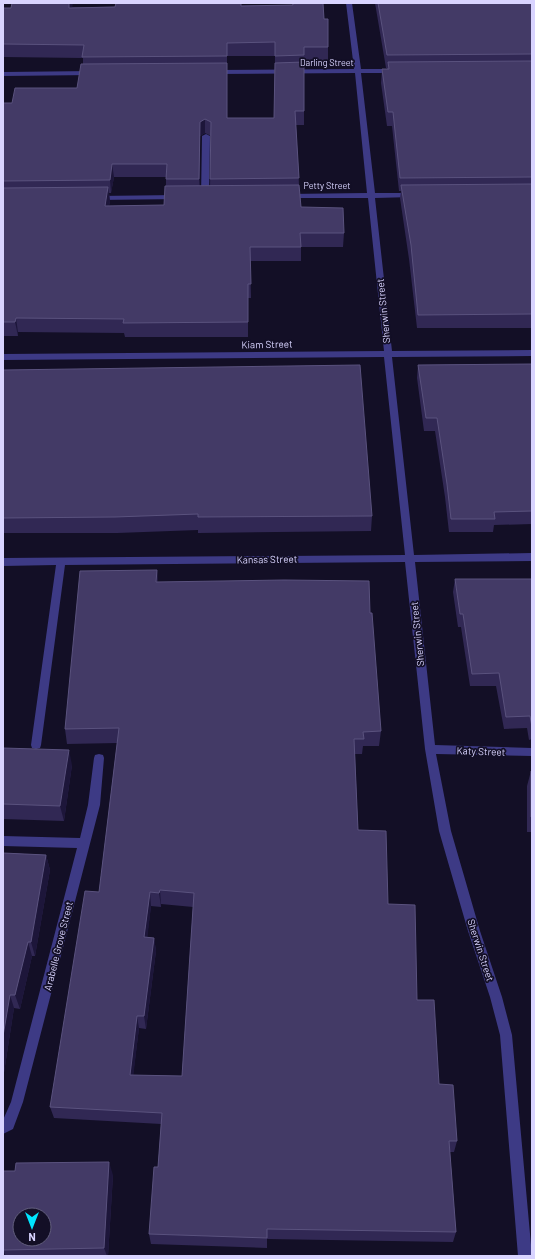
<svg xmlns="http://www.w3.org/2000/svg" width="535" height="1259" font-family="Barlow,sans-serif">
  <style>
    .lines { fill: none; stroke-linecap: round; stroke-linejoin: round }
    .minor { fill: #3d3a85; fill-rule: evenodd }
    .wall { fill: #312854; fill-rule: evenodd }
    .shaded-wall { fill: #1d163a }
    .building { fill: #433a66; stroke: #5a527e; fill-rule: evenodd }
    .labels { text-anchor: middle; stroke-width: 3.5; stroke-linejoin: round; paint-order: stroke }
    .far-street-label { font-size: 9px; fill: #d9d4ff; stroke: #130f26 }
    .street-label { font-size: 10px; fill: #d9d4ff; stroke: #130f26 }
  </style>
  <rect width="100%" height="100%" fill="#130f26"/>
  <g class="lines">
    <path class="minor" d="M346,3H352L361,69H395L398,71L395,73H361L375,193H413L417,195L413,197L375,198L392,351L532,350V356L392,357L414,555L532,553V561L415,562L435,745L532,748V756L436,754L451,831L480,931L502,997L512,1035L532,1256H518L500,1035L490,997L468,931L439,831L425,749L405,562L65,565L41,745L40,748L36,749L32,748L31,745L56,565L3,566V558L405,555L384,357L3,360V354L384,351L368,198H287L283,196L287,194L367,193L355,73L213,74L210,72L213,70L354,69Z
      M3,72L93,71L96,73L93,75L3,76Z
      M206,134L210,136L209,197L205,199L201,197L202,136Z
      M177,195L181,197L180,199L97,200L93,198L97,196Z
      M99,754L103,755L104,758L100,805L23,1102L13,1129L3,1134V1120L11,1102L77,848L3,846V836L80,838L88,805L94,758L95,755Z"/>
  </g>
  <path class="wall" d="M292,3H323L324,19L328,47V61L304,60V125H296L299,185L301,207L344,233L343,247H301V261H250L251,298H248V337H125L124,333L18,332V336H3V103H12L77,88L83,64V58L3,57V8L292,5ZM227,56H275L274,118H227ZM205,133L211,136L210,186H200V136ZM114,177H166V186L164,205L109,206L110,201L109,193H111Z
    M375,3H532V328H417L409,259L400,198L401,191H399L392,126H387L381,83L382,69H387V68H386Z
    M532,364V524L494,525L493,532H449L445,497L435,431H424L417,378L418,365Z
    M3,370L372,516L371,531L198,533V530L117,533H3Z
    M157,570L158,582L370,613L381,731L379,746H363L362,754H355L358,830L388,904L417,1000L439,1084L457,1141L454,1152H450L456,1232L453,1242L267,1239V1248L151,1244L149,1234L158,1167L161,1124L54,1118L50,1107L99,892L117,743L67,744L65,729ZM161,904L193,907L182,1076L133,1075L139,1028L146,1029L156,951L154,938L147,937L151,906L161,907Z
    M455,579H532V739L529,740L527,728L504,729L496,686H470L461,627H458L453,592Z
    M3,748L72,765L64,821L3,819Z
    M531,771H532V842L531,832H527V786Z
    M3,853L46,855L50,870L35,956H32L20,1009L14,1008L3,1079Z
    M3,1171L113,1175L108,1256H3Z"/>
  <path class="shaded-wall" d="M69,3H73L70,21L69,8Z
    M205,119V133L200,136V193L199,179L200,122Z
    M112,164L114,177L111,193L110,180Z
    M108,187L110,201L106,220L105,206Z
    M16,318L18,332V336L15,322Z
    M157,570L158,586L156,582Z
    M69,750L72,765L64,821L60,806Z
    M46,855L50,870L35,956L31,942Z
    M160,890L161,904V907L159,893Z
    M150,892L151,906L146,950L144,937Z
    M154,938L156,951L146,1029L144,1016Z
    M28,942L32,956L20,1009L15,995Z
    M10,995L14,1008L3,1079V1036Z
    M137,1016L139,1028L132,1087L130,1075Z
    M109,1162L113,1175L108,1256H107L104,1248Z
    M3,1250L6,1256H3Z"/>
  <path class="building" d="M12,3H69V8L115,7L116,3H241V6L293,5V3H323L324,19H328V47H304V55L275,56V42L228,43H227V56L82,57L84,45L3,44V8H11Z
    M378,3H532V54L387,55Z
    M532,61V177L400,178L393,112H388L382,69H389L388,62Z
    M304,62V111H295L299,178L210,179L211,122L205,119L200,122L199,179H166L167,164H112L110,180L3,181V103H12L15,88H77L81,64L227,63V118H274L275,63Z
    M532,184V314L418,315L411,245L401,185Z
    M299,185L301,207L343,208L344,233H300L301,247H250L251,284H248V322L123,323L124,319L16,318L15,322H3V188L108,187L105,206L164,205L165,186Z
    M532,364V511L494,512L495,519H451L447,484L437,418H426L418,365Z
    M360,365L372,516L198,517V514L115,517L3,518V370Z
    M157,570L156,582L284,580L369,581L370,613H372L381,731L363,732L364,739H354L358,830L386,831L388,904L415,905L417,1000H434L439,1084L453,1085L457,1141H449L456,1232L267,1229V1238L149,1234L154,1167H158L162,1113L50,1107L85,891L99,892L119,728L65,729L80,571ZM160,890L194,893L182,1076L130,1075L137,1016H144L154,938L144,937L150,892L159,893Z
    M455,579H532V727L530,716L506,717L499,673L472,674L463,614H460Z
    M3,748L69,750L60,806L3,804Z
    M531,771H532V818L531,817Z
    M3,853L46,855L31,942H28L15,995H10L3,1036Z
    M109,1162L104,1248L3,1250V1171H15L16,1163ZM20,1215H44V1239H20Z"/>
  <g class="labels">
    <g class="far-street-label">
      <text x="327" y="66">Darling Street</text>
      <text x="327" y="189">Petty Street</text>
    </g>
    <g class="street-label">
      <text transform="translate(383 311) rotate(-96)" y="4">Sherwin Street</text>
      <text transform="translate(267 344) rotate(-1)" y="4">Kiam Street</text>
      <text transform="translate(267 559) rotate(-1)" y="4">Kansas Street</text>
      <text transform="translate(417 634) rotate(-96)" y="4">Sherwin Street</text>
      <text transform="translate(481 751) rotate(2)" y="4">Katy Street</text>
      <text transform="translate(58 946) rotate(-76)" y="4">Arabelle Grove Street</text>
      <text transform="translate(481 950) rotate(72)" y="4">Sherwin Street</text>
    </g>
  </g>
  <rect width="535" height="1259" fill="none" stroke="#d9d4ff" stroke-width="8"/>
  <g transform="translate(32 1227) rotate(180)"><circle r="19" fill="#130f26" stroke="#625e7d"/>
  <path d="M0-3L7 15L0 10L-7 15Z" fill="#00e5ff"/>
  <text y="-6" font-size="11" font-weight="bold" text-anchor="middle" fill="#d9d4ff">N</text>
  </g>
</svg>
